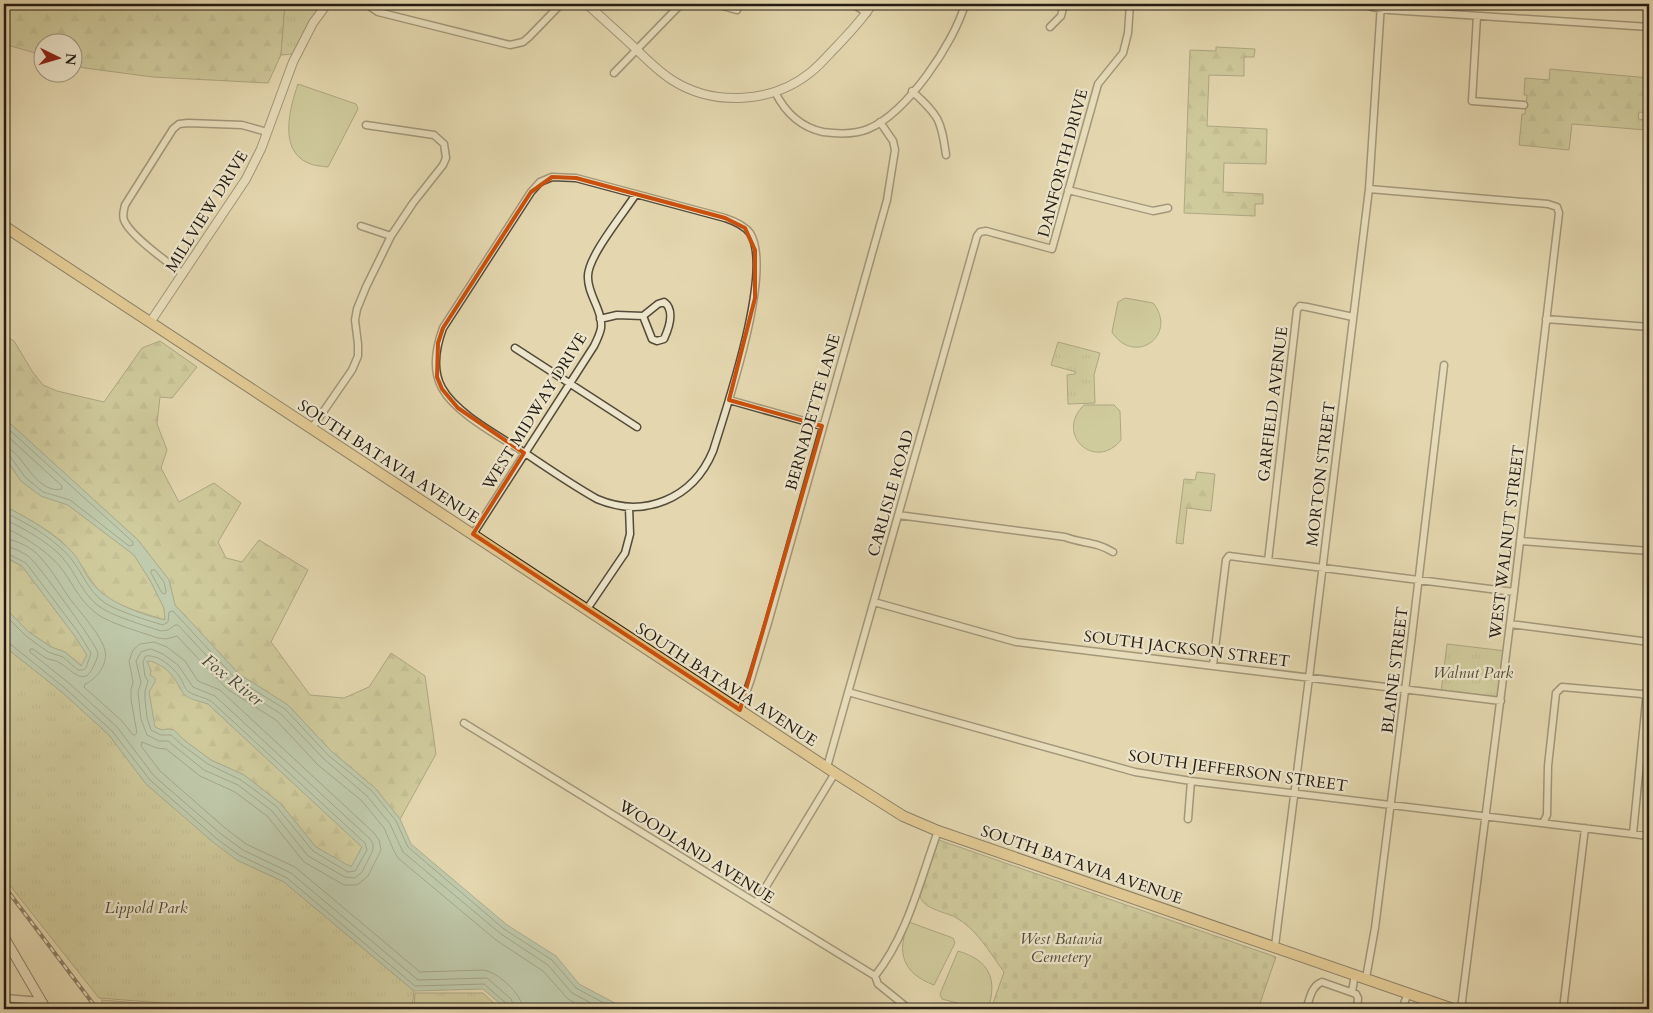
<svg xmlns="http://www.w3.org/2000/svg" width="1653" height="1013" font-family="Cardo,serif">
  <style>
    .forest { fill: url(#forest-firs); stroke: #6e6c4e }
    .cemetery { fill: url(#cemetery-stones); stroke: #6e6c4e }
    .park { fill: url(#park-tufts); stroke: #6e6c4e }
    .pitch { fill: #b8bd88; stroke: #6e6c4e }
    .water { fill: #96baa8; stroke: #687b6c; fill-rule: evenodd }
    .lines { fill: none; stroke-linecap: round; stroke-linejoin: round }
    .shore { stroke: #5d6b5e; stroke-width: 1 }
    .minor-casing { stroke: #544b3a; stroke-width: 9 }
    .tertiary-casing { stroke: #544b3a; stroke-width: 10 }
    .secondary-casing { stroke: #241c13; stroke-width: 11 }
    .primary-casing { stroke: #241c13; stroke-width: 12 }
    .minor { stroke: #ede5cb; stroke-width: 6 }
    .tertiary { stroke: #ede5cb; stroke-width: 8 }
    .secondary { stroke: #ede5cb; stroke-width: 9 }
    .primary { stroke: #e2bc78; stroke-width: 10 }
    .rail-casing { stroke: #241c13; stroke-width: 4 }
    .rail { stroke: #ede5cb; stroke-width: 2; stroke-dasharray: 5.5; stroke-linecap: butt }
    .marked { fill: none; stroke: #cb500d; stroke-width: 4; stroke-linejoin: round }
    .labels { text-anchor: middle; stroke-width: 4.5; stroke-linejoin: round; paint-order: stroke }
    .street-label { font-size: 16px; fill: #241c13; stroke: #ede5cb }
    .park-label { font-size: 16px; font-style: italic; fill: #504c36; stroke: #ede5cb }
    .water-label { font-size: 18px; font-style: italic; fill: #464b40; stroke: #ede5cb }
  </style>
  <defs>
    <pattern id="forest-firs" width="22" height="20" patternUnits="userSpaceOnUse" patternTransform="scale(1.25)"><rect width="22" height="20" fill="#b8bd88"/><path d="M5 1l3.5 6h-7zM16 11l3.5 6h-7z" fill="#9ea274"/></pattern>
    <pattern id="cemetery-stones" width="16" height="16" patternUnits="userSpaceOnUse" patternTransform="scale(1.25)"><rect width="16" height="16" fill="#b8bd88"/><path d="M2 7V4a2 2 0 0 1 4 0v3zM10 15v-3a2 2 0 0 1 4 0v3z" fill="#9ea274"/></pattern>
    <pattern id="park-tufts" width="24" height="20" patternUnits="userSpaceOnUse" patternTransform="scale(1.25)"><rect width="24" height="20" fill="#b8bd88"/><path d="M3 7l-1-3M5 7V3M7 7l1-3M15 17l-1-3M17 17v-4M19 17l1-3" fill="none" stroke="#9ea274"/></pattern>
  </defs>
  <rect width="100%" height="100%" fill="#e4d7af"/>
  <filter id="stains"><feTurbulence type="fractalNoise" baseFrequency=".004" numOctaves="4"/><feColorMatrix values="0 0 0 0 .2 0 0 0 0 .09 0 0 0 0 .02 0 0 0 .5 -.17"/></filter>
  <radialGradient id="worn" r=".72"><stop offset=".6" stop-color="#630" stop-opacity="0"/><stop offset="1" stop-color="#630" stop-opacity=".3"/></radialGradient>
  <path class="forest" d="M4,4H285L281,55L268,83L153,77L85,68L73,65L72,42H42V55L4,44Z
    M1216,47L1255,49L1254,57H1244V76L1209,75L1207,126L1267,129L1266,164L1224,163L1223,192L1263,194V204H1255V216L1184,213L1190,50L1216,51Z
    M1550,69L1649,78V113L1639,112L1638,119L1647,120L1646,130L1572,124L1569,150L1519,145L1522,114H1525L1527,95H1524L1525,78L1549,80Z
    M4,335L14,341L32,371L43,385L57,391L104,402L142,348L160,341L197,367L172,398L160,397L157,424L167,450L161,468L179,502L214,483L241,503L218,542L226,558L242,562L259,540L308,570L271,642L310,695L344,698L369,687L391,653L425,676L436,754L400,819L375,788L331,751L288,705L239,674L175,605L169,580L138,540L4,418Z
    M4,456L21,481L41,496L68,505L134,555L151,582L164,608L165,620C150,615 120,607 108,598C91,586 84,566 70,550C56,533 24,516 4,506Z
    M1197,472L1215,474L1211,511L1187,508L1183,544L1176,543L1184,479L1195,480Z
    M4,557L22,566L74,635L87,655L82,666L65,652L51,647L29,632L4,607Z
    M147,661C159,661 170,671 176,681C179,685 179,688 182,691C190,698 198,701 208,704L362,847L351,868L316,847L280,803L244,775L211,760L185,741L174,730L168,729L162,730L154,727L149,692L152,685L150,675L151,671Z"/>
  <path class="cemetery" d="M939,840L1276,957L1258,1009H991L1004,972C990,953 977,929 955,917C945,912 923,909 920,896Z
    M4,1004L36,1009H4Z"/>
  <path class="park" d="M285,4H325L293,54L281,55Z
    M1058,342L1100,353L1094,375L1095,403L1068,404L1067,375L1075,374L1076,372L1051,365Z
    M1447,644L1506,651L1500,700L1441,692Z
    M4,646L63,693L109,735L146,784L237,860L284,882L414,991L412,1009H239L99,998L4,878Z
    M415,993H483L500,1009H414Z
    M101,1000L216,1009H108Z"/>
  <path class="pitch" d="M298,84L356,104L358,109L328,167C322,166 314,166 308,163C278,150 290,107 298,84Z
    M1125,298L1153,303C1179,335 1134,367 1112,332L1118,302Z
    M1084,405H1114L1120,411L1121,440C1095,472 1054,434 1084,405Z
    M909,922L953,938L955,943L934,985C902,973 896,952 909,922Z
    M958,951C989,960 998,979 988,1009H979L942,999L940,994Z"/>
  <path class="water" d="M4,418L138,540L169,580L175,605L239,674L288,705L331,751L375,788L400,819L411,844L507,925L556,956L579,984L626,1009H506L483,989L414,991L284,882L237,860L214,843L146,784L109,735L63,693L4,646V607L29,632L51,647L65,652L81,666L87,655L74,635L22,566L4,556V506C26,517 49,530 68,548C79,557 83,571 91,582C106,602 142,615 165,620L164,608L151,582L134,555L68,505L41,496L21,481L4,456ZM147,661C158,661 171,672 176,681C180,686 180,690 185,695C191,700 200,701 208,704L362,847L351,867L316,847L280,803L244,775L211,760L185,741L174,730L168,729L162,730L155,727L149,692L155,682V678L150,675L151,671Z"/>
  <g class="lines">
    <path class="shore" d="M4,425L133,542V545L129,546L70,500L43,492L25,477L9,455L4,453
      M4,433L62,486V489C34,495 22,448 4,447
      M4,512C25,522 48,535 65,552C81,567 86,590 105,603C117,611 149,621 163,625L168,622L169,612L173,611L235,678L285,709L328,755L372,791L396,821L408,847L504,929L552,960L576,988L615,1009
      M4,519C23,528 47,541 62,557C77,574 83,597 103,609C119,618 143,625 161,631L168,630L175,625H178L232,683L281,714L324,759L367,796L390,824L403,852L501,934L548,965L572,993L602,1009
      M4,527C25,537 51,553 64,572C75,588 81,602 97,614C111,624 141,632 158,638L166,639L177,636L227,689L276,720L318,765L362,801L384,828L394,851L398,858L496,940L543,971L568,999L586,1009
      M4,539C14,539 28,546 35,552C49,565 59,583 70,599C80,612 101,635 105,650C108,664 97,679 85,684L84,687L122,721L133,735H135L137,733L131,700V690L133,682L129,661L133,650L140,644L154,642L167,647L185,661L198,681L220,690L374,833L379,840L381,850L368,876L357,885H344L304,862L267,816L235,792L200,776L166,749L157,748L142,742L141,746L160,771L225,828L246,844L295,867L420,972L483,970C498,972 522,994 523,1009
      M4,546C12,547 22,552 28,556C37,562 96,644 98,653C98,658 95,663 93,667C84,688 71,669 60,663C56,660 50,660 46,658C41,655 37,652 33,649H30V652L70,684L117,727L154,776L221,834L243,850L291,873L418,980L487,978L511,999L515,1009
      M4,552L26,563L78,632L91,653L86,668L83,670H78L63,657L48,652L26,636L4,614
      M152,570H155L164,582L166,591L165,594L162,593L151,573Z
      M4,642L9,643L66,689L112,731L150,780L217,839L239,855L287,878L415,986L484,984L507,1004L509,1009
      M151,649L163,654L178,665L193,687L215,696L370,839L373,844V850L362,872L355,878L345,877L308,856L272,811L238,785L204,770L168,741H159L147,735L141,719L138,692L141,682L136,661L141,652Z
      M146,656C159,654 174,668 181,679C184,684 184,688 189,692C195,696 204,697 211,701L365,843L367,850L355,871L348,872L313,851L276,806L241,780L208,764L182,745L171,735H161L151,730L147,718L145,699V691L148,681L145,676L143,662Z"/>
    <g class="minor-casing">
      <path id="minor" d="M366,4L378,12L510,45L523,42L529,37L561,4
        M720,4L723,6L737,10
        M853,4L867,13
        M1362,4L1372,7L1389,10L1649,27
        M1477,16L1472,101L1524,105
        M1050,27L1061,16L1064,4
        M614,73L681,4
        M912,91C939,116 941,119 946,155
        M775,92C785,112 800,127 823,132C838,134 854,135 868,129C907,113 954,43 965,4
        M552,177L576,178L725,218C734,221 744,225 750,233C774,270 726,409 713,451C693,499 644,519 597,499C572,485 549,469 525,453C501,437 456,414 442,388C432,370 436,347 443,328L531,192L540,182Z
        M1369,189L1548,204L1557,207L1559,213L1514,592L1461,1009
        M1068,190L1153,211L1168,208
        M361,226L391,236
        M183,274C169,263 130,236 124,220C122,215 124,210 125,205L173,129L179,124L188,123L242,125L267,132
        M600,319L617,315L643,316L652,339L657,341L664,339C669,328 675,310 664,302L658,304L643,316
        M1546,319L1649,327
        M515,348L637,427
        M729,400L822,426
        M312,428L352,370L358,356V344L355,320L357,309L366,287L391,236L413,203L443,165L446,158L444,144L434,135L366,125
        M898,515L1065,537C1083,544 1095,541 1113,552
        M473,534L594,346C597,340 600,334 601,328C603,310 587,294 588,276C588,256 624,213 636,194
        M1521,541L1649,551
        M1268,561L1297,310L1300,306L1307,307L1353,317
        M874,602L1016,642L1501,701
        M587,609L625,553L630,534L629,507
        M1510,624L1649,642
        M1213,665L1226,560L1229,556L1514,592
        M848,692L1135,772L1191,781L1649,836
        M740,710L751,679L768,623L887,200L895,150L893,141L880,122
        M464,723L875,976L878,984L909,1009
        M827,767L977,236L980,232L986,231L1052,249L1098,84L1123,53L1128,33L1130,4
        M1188,819L1191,781
        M1543,823L1547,815L1548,766L1556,693L1562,687L1642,694L1646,697V701L1633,834
        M756,903L835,773
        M1275,946L1310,670L1369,189L1381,4
        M875,976C908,934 920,880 938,831
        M1366,978L1375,928L1412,635L1444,365
        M1352,992L1355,974
        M4,998L42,1001
        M1306,1009C1310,999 1311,986 1322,982L1356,994L1358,998L1357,1009
        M1402,1009L1408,993
        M1563,1009L1585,828"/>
    </g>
    <g class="tertiary-casing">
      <path id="tertiary" d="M587,4C603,19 619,33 635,48C646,59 658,71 672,80C714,107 773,103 811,72C821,64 829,54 838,45C850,32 863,19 872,4
        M151,321L246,179L261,149L293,62L313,23L327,4"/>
    </g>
    <g class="secondary-casing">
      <path id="secondary" d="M4,937L46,1009"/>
    </g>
    <g class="primary-casing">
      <path id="primary" d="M4,226L835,773L903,816L938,831L1453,1009"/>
    </g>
    <use href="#minor" class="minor"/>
    <use href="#tertiary" class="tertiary"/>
    <use href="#secondary" class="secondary"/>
    <use href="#primary" class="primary"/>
    <g class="rail-casing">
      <path id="rail" d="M4,886L97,1009"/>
    </g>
    <use href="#rail" class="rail"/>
  </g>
  <path d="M0 0H1653V1013H0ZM552,177L576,178L725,218L745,228L755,250V298L729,400L822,426L740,710L473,534L524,453L458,408L442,389L437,377L438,343L443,328L531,192Z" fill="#e4d7af" fill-opacity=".55" fill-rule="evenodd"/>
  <path class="marked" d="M552,177L576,178L725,218L745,228L755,250V298L729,400L822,426L740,710L473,534L524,453L458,408L442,389L437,377L438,343L443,328L531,192Z"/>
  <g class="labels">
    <g class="street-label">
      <text transform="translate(1062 163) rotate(-75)" y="6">DANFORTH DRIVE</text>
      <text transform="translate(206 211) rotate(-58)" y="6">MILLVIEW DRIVE</text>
      <text transform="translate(1272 404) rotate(-83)" y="6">GARFIELD AVENUE</text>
      <text transform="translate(534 411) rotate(-58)" y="6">WEST MIDWAY DRIVE</text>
      <text transform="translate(812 412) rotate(-74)" y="6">BERNADETTE LANE</text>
      <text transform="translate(389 461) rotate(33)" y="6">SOUTH BATAVIA AVENUE</text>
      <text transform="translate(1320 474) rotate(-83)" y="6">MORTON STREET</text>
      <text transform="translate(890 493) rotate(-74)" y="6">CARLISLE ROAD</text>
      <text transform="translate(1506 542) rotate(-83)" y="6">WEST WALNUT STREET</text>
      <text transform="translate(1187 648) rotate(7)" y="6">SOUTH JACKSON STREET</text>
      <text transform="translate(1394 670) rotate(-83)" y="6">BLAINE STREET</text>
      <text transform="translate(727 684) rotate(33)" y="6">SOUTH BATAVIA AVENUE</text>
      <text transform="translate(1238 770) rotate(8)" y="6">SOUTH JEFFERSON STREET</text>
      <text transform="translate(697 851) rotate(32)" y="6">WOODLAND AVENUE</text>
      <text transform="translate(1082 864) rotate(19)" y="6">SOUTH BATAVIA AVENUE</text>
    </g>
    <g class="park-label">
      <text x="1473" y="678">Walnut Park</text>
      <text x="146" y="913">Lippold Park</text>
      <text x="1061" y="944">West Batavia<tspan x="1061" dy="18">Cemetery</tspan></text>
    </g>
    <g class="water-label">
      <text transform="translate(233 680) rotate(38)" y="6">Fox River</text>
    </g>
  </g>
  <rect width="1653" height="1013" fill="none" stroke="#e4d7af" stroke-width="20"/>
  <rect x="5" y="5" width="1643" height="1003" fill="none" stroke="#241c13" stroke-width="2.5"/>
  <rect x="10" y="10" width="1633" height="993" fill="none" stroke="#241c13"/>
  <g transform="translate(58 58) rotate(95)"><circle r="24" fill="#ede5cb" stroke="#9d9581"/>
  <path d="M0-4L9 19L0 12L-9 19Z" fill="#8f2418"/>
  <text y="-8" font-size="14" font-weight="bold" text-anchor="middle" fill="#241c13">N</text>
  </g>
  <rect width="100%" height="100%" filter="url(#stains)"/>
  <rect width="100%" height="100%" fill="url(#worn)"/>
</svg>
